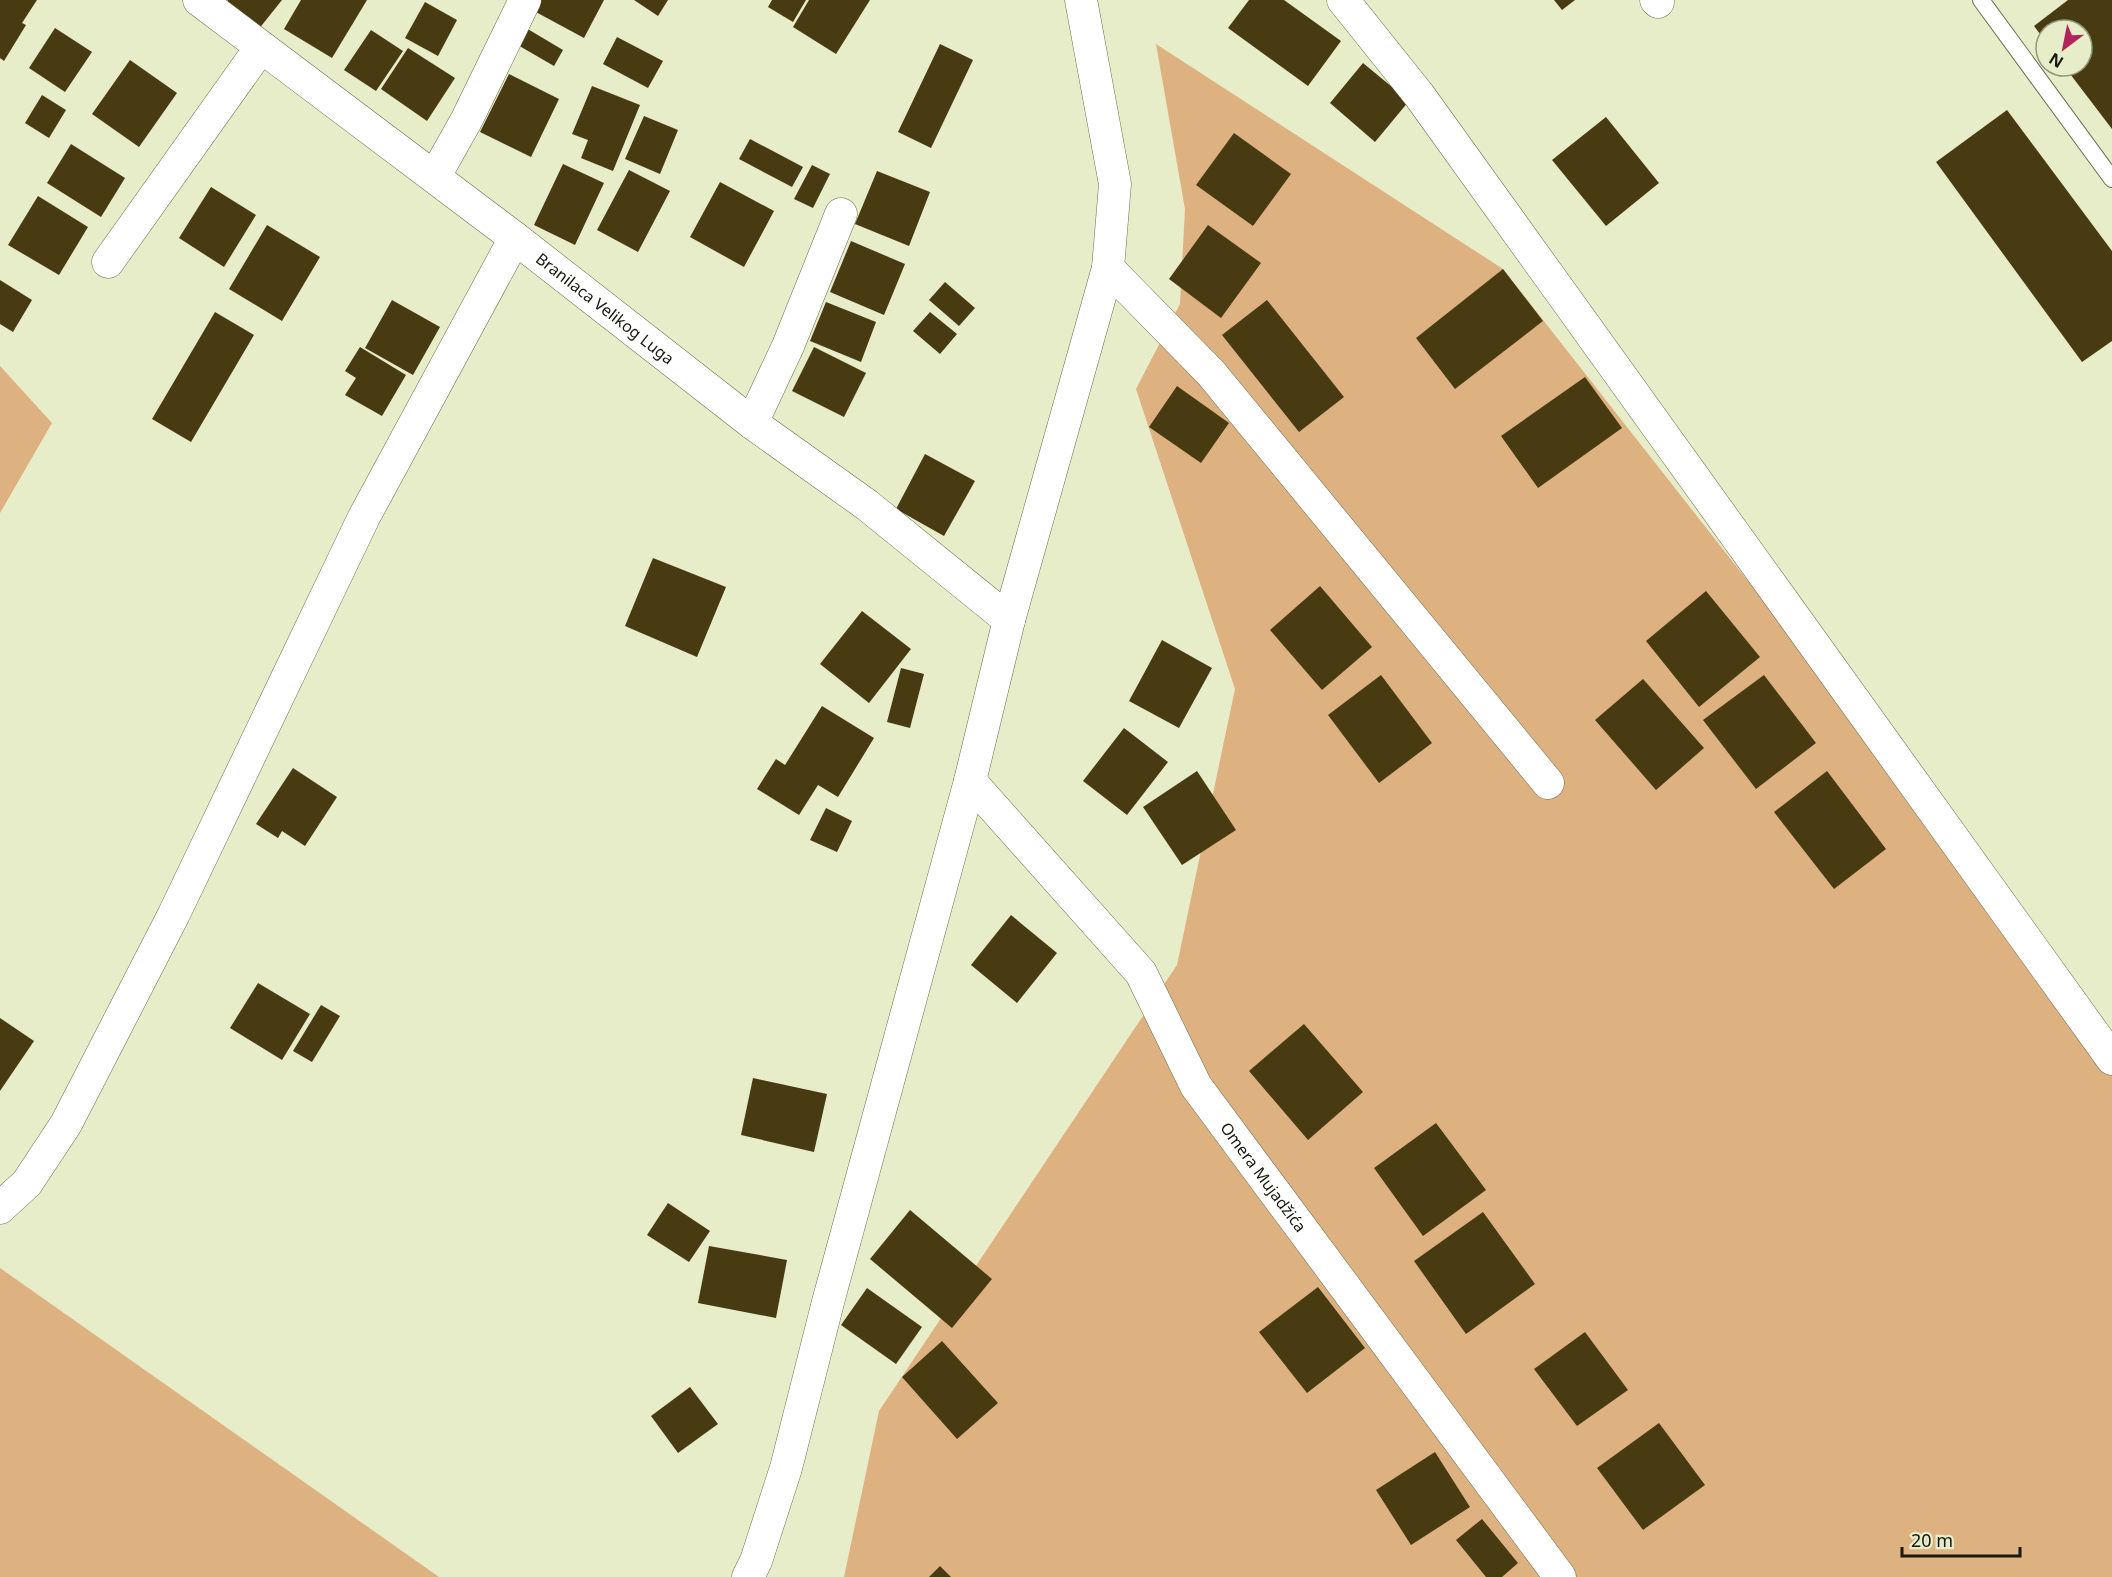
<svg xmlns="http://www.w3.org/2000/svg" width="2112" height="1577" font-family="'Noto Sans',sans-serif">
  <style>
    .green { fill: #ddb180 }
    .building { fill: #483b12 }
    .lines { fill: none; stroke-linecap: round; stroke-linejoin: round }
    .lane-casing { stroke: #6b6f50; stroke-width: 18 }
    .street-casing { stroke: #6b6f50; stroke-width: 33 }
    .lane { stroke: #fff; stroke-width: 16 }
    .street { stroke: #fff; stroke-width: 32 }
    .labels { text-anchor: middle; stroke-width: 6; stroke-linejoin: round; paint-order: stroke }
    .street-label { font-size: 16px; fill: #18190d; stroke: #e7ecc9 }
  </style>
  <rect width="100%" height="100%" fill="#e7ecc9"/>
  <path class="green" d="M1156,44L1503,269L2112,1045V1577H844L879,1411L1177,965L1235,689L1136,389L1180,304L1185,209Z
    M0,366L52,423L0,513Z
    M0,1268L439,1577H0Z"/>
  <path class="building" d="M0,0H37L22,23L26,25L4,61L0,58Z
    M228,0H282L254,35L221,9Z
    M301,0H367L332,58L284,29Z
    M540,0H604L584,38L534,11Z
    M634,0H668L658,16Z
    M772,0H806L793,22L768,7Z
    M809,0H870L836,54L793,27Z
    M1249,0H1284L1341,41L1308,86L1228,28Z
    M1554,0H1575L1562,10Z
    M2068,0H2112V129L2064,66H2082V30H2046V42L2034,26Z
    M425,2L457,20L438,56L405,38Z
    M55,28L92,52L65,92L29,68Z
    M526,28L563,50L554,66L516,44Z
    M371,30L403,51L376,91L344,70Z
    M617,37L663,61L648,88L603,64Z
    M940,44L973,60L931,148L898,132Z
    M408,48L455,78L427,121L381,89Z
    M130,60L177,93L139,147L92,114Z
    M1363,63L1409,101L1375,142L1330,103Z
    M509,74L559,99L531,157L480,132Z
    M592,86L640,105L613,171L581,158L588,140L572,134Z
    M42,95L66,110L49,138L25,123Z
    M2007,110L2112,251V341L2082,362L1936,162Z
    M644,116L678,130L660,174L625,159Z
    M1606,117L1659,183L1606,226L1552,160Z
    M1234,133L1291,174L1253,226L1196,185Z
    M750,139L803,167L792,187L739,159Z
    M71,144L125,178L101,217L47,183Z
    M563,164L604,183L575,245L534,225Z
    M812,165L830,174L813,208L794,199Z
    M629,170L670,191L638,252L597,230Z
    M877,171L930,192L909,246L855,224Z
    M720,182L774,211L744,267L690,237Z
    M211,187L256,215L224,267L179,238Z
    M38,196L88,227L59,275L8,245Z
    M267,225L320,257L282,321L229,289Z
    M1208,225L1261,263L1221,318L1169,279Z
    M851,241L905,264L884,315L830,292Z
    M1503,269L1543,321L1455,389L1416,338Z
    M0,280L32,300L13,332L0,324Z
    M945,282L975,308L959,326L929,300Z
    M392,300L440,327L413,375L365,348Z
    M1267,300L1344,397L1299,432L1222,335Z
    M826,302L876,322L861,362L810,341Z
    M215,312L254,335L191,442L152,419Z
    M930,312L957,334L940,354L913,331Z
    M360,347L406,375L382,416L345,395L356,378L345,371Z
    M814,347L866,373L844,417L792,391Z
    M1585,377L1622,428L1538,488L1501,436Z
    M1177,386L1229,423L1201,463L1149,427Z
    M925,454L975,481L944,536L896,509Z
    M653,558L726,587L697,657L625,626Z
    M1320,586L1372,647L1322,690L1270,630Z
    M1706,591L1760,657L1699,707L1646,641Z
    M862,611L911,649L869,703L820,664Z
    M1162,640L1212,668L1179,728L1129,701Z
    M901,668L924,674L910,728L887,722Z
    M1381,675L1432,743L1379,783L1328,715Z
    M1764,675L1816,743L1756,789L1703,720Z
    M1643,679L1704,748L1656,790L1595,720Z
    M822,706L874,738L838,797L818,785L799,815L757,789L776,759L785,765Z
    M1124,728L1168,762L1127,815L1083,781Z
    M293,768L337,797L305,846L282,831L278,838L256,824Z
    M1197,771L1236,830L1182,865L1143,807Z
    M1827,771L1886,849L1834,889L1774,812Z
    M826,808L852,821L837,852L810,840Z
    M1011,915L1057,953L1017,1003L971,965Z
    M258,983L310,1014L282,1060L230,1028Z
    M321,1005L340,1016L312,1062L293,1051Z
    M0,1018L34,1041L0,1091Z
    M1304,1024L1363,1092L1308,1140L1249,1071Z
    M753,1078L827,1094L814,1152L741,1135Z
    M1436,1123L1486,1190L1423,1236L1374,1168Z
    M668,1203L710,1231L689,1262L647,1235Z
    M910,1210L992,1279L952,1328L870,1259Z
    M1483,1212L1535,1284L1466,1334L1414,1261Z
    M709,1246L787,1260L776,1318L698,1303Z
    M1318,1287L1365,1348L1307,1393L1259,1332Z
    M867,1288L922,1327L896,1364L841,1325Z
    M1585,1332L1628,1390L1577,1426L1534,1369Z
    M942,1341L998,1403L957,1439L902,1377Z
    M690,1387L718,1424L678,1453L651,1416Z
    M1659,1423L1705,1485L1643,1530L1597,1468Z
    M1435,1452L1470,1507L1411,1545L1376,1490Z
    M1482,1519L1518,1563L1502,1577H1486L1456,1540Z
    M940,1566L951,1577H929Z"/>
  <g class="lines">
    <g class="lane-casing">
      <path id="lane" d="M1981,0L2112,179"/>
    </g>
    <g class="street-casing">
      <g id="street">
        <path id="s1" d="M199,0L515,238L752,423L867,505L1009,620"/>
        <path d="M1343,0L1419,95L2112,1059"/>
        <path d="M1656,0L1658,2"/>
        <path d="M435,176L467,119L525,0"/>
        <path d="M108,262L261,47"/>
        <path d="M1108,268L1211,373L1548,783"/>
        <path d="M752,423L788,346L841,214"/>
        <path id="s2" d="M970,781L1141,973L1196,1086L1560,1577"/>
        <path d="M0,1208L27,1183L66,1124L174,914L364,517L515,238"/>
        <path d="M748,1577L756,1561L786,1468L828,1302L970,781L1009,620L1108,268L1115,184L1081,0"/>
      </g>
    </g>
    <use href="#lane" class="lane"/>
    <use href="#street" class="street"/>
  </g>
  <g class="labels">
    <g class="street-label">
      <text dy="6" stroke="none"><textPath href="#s1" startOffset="510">Branilaca Velikog Luga</textPath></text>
      <text dy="6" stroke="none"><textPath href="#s2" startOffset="496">Omera Mujadžića</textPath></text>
    </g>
  </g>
  <g transform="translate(2064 48) rotate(212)"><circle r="28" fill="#e7ecc9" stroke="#94987e" stroke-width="1.5"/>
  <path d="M0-4.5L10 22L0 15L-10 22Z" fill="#b0235b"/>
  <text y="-9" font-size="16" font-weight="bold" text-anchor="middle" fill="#18190d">N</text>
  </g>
  <path d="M1902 1547v9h118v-9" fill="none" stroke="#18190d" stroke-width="3"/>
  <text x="1911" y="1547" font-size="18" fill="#18190d" stroke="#e7ecc9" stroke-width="4.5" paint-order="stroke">20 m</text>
</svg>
